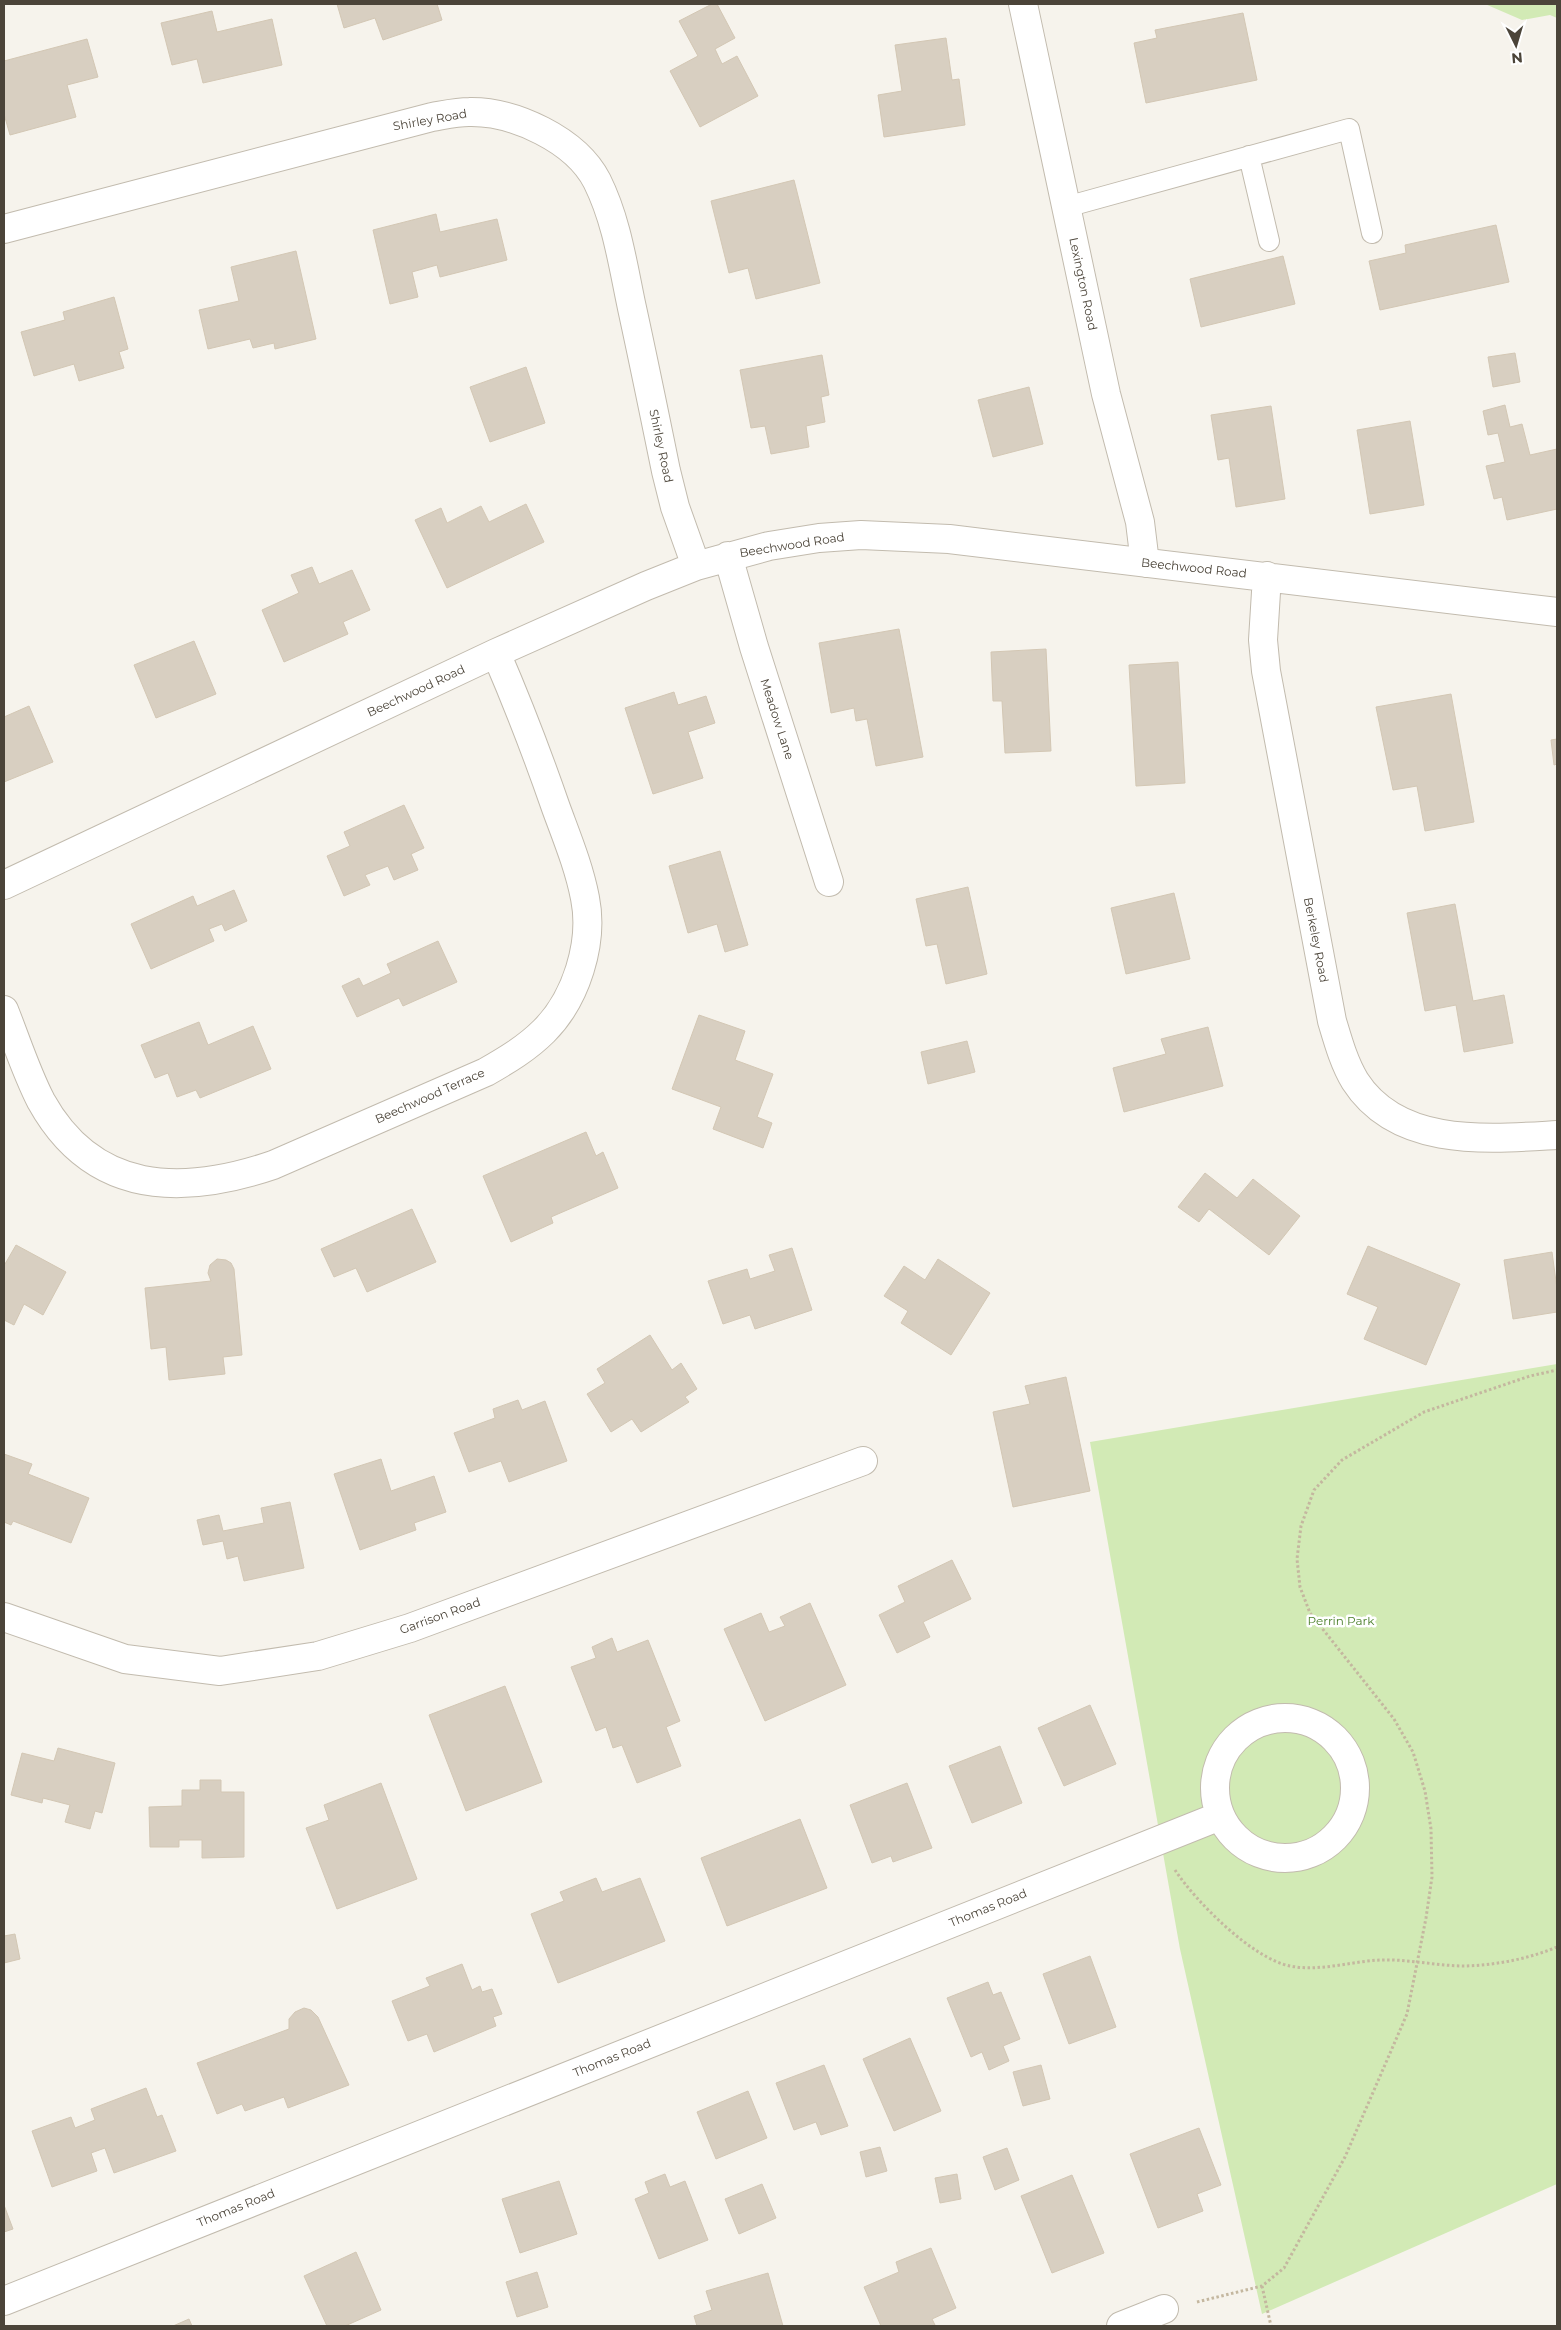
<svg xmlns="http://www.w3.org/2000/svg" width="1561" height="2330" font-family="Montserrat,sans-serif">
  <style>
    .green { fill: #d2eab5 }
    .building { fill: #d8cfc1; stroke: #d3c7b4 }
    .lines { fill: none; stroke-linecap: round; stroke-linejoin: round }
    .lane-casing { stroke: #c2bbae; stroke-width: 22 }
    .street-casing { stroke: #c2bbae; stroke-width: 30 }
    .path { stroke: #c4b79f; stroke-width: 3; stroke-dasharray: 2.5 2.5; stroke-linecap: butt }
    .lane { stroke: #fff; stroke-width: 20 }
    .street { stroke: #fff; stroke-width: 28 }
    .labels { text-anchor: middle; stroke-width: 5; stroke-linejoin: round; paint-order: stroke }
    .street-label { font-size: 12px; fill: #4b4439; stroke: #fff }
    .park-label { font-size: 12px; fill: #4a7f2a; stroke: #fff }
  </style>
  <rect width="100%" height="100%" fill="#f6f3ec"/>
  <path class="green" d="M1485,4H1557V18L1550,15L1522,20Z
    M1557,1364V2184L1262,2314L1180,1949L1090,1442Z"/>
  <path class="building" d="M337,4H437L442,20L383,40L375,18L344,28Z
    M712,4H717L735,38L715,49L722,64L737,56L758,96L700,127L670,71L698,56L679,21Z
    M212,11L217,32L272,19L282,65L203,83L197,59L172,65L161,23Z
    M1243,13L1257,80L1146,103L1134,43L1157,38L1155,30Z
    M946,38L952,80L959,79L965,125L884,137L878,95L902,91L895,45Z
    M87,39L98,77L67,85L76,117L10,135L4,114V61Z
    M794,180L820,283L756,299L748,268L729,273L711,201Z
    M436,214L440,232L497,219L507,260L440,277L437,265L412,272L418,297L390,304L373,230Z
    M1496,225L1509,282L1380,310L1369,261L1406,253L1405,245Z
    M296,251L316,339L275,349L274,343L253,348L250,339L208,349L199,310L239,301L231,267Z
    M1283,256L1295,304L1201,327L1190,279Z
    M114,297L128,349L119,352L124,368L79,381L74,364L34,376L21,332L65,320L63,312Z
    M1515,353L1520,382L1493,387L1488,357Z
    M822,355L829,395L821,397L825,422L806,426L809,447L771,454L765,426L751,428L740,370Z
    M526,367L545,423L490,442L470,387Z
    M1029,387L1043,444L993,457L978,400Z
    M1505,405L1510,427L1522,424L1530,455L1557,449V509L1507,520L1502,497L1494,499L1486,466L1505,462L1498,433L1488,435L1483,411Z
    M1271,406L1285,499L1236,507L1229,458L1218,460L1211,415Z
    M1410,421L1424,505L1370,514L1357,430Z
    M526,504L544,542L447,588L415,520L441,508L447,523L481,506L489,522Z
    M312,567L319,584L352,570L370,610L343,622L348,634L284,662L262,610L299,593L291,575Z
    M899,629L923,757L876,766L867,719L856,721L854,708L831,713L819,643Z
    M194,641L216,694L156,718L134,665Z
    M1046,649L1051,751L1005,753L1002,701H993L991,652Z
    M1178,662L1185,783L1136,786L1129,665Z
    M674,692L678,705L706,696L715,723L688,732L703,778L653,794L625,708Z
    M1451,694L1474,822L1425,831L1417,786L1393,790L1376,707Z
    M29,706L53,762L4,782V717Z
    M1557,739V764L1554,765L1551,740Z
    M404,805L424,848L411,854L418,870L394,880L388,866L365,875L370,885L344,896L327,856L350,846L344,832Z
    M720,851L748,945L725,952L717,924L688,933L669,866Z
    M968,887L987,974L946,984L937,944L926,946L916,899Z
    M234,890L247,921L225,931L222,924L209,929L214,941L151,969L131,924L193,896L197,906Z
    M1174,893L1190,959L1126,974L1111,908Z
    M1455,904L1473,1001L1504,995L1513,1043L1464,1052L1456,1005L1425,1011L1407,913Z
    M438,941L457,982L403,1006L399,998L357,1017L342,986L359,978L363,986L391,973L387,964Z
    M699,1015L745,1031L735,1060L773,1074L757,1117L772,1123L763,1148L713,1129L721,1107L672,1089Z
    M199,1022L208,1045L253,1026L271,1069L200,1098L196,1090L177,1097L168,1073L155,1078L141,1045Z
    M1208,1027L1223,1086L1124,1112L1113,1068L1166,1054L1161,1039Z
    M967,1041L975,1072L928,1084L921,1052Z
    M586,1132L596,1156L603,1152L618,1188L551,1217L553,1223L511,1242L483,1176Z
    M1205,1173L1237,1198L1253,1179L1300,1216L1269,1255L1209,1209L1199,1222L1178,1207Z
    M412,1209L436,1262L367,1292L356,1268L334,1277L321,1249Z
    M16,1245L66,1272L43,1315L24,1304L14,1325L4,1320V1263L5,1264Z
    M1368,1246L1460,1284L1426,1365L1364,1339L1378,1307L1347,1294Z
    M792,1248L812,1310L755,1329L750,1315L723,1324L708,1281L747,1269L750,1279L775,1271L769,1255Z
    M1552,1252L1557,1289V1312L1513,1319L1504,1260Z
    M217,1259L226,1260L231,1263L234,1269L242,1355L223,1357L225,1374L169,1380L166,1347L151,1349L145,1288L211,1281L208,1273L210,1265Z
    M938,1259L990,1293L951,1355L901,1323L908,1311L884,1296L904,1266L925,1280Z
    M650,1335L672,1370L681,1363L697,1389L685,1397L689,1402L641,1432L632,1419L611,1432L587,1394L605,1383L597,1369Z
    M1066,1377L1090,1491L1013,1507L993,1412L1030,1404L1025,1386Z
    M518,1400L522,1410L545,1401L567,1461L509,1482L501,1461L469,1472L454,1433L495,1418L493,1409Z
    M4,1454L32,1464L28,1474L89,1498L71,1543L13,1521L11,1525L4,1522Z
    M381,1459L391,1491L434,1476L446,1512L414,1523L416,1530L360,1550L334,1474Z
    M290,1502L304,1568L244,1581L238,1556L227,1559L223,1541L203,1545L197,1520L219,1515L223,1531L264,1523L261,1508Z
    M952,1560L971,1599L923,1622L930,1637L897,1653L879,1615L905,1602L898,1586Z
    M810,1603L846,1685L765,1721L724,1629L761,1613L769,1632L785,1626L780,1617Z
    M612,1638L617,1652L648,1640L680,1721L666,1727L681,1766L637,1783L622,1745L613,1748L606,1727L596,1731L571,1667L596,1658L592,1647Z
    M505,1686L542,1782L466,1811L429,1715Z
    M1090,1705L1116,1764L1064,1786L1038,1728Z
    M1000,1746L1022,1803L972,1823L949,1766Z
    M58,1748L115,1763L102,1813L95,1811L90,1829L65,1822L70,1805L43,1798L42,1803L11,1795L22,1753L54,1761Z
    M200,1780H221V1792H244V1857L202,1858V1840H179V1847H150L149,1807L182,1806V1790H200Z
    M381,1783L417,1879L337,1909L306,1828L329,1820L324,1805Z
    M907,1783L932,1848L893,1862L891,1856L872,1863L850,1805Z
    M800,1819L827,1888L727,1926L701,1858Z
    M596,1878L602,1892L640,1878L665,1941L558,1983L531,1914L564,1901L560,1892Z
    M15,1934L20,1959L4,1963V1936Z
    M1090,1956L1116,2027L1069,2044L1043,1974Z
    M462,1964L472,1990L480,1986L482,1992L492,1989L502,2014L493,2017L496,2026L434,2052L427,2034L408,2041L392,2001L430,1986L426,1978Z
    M988,1982L993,1995L1001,1992L1020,2039L1003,2046L1009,2061L989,2070L982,2052L971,2057L947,1998Z
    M304,2008L311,2010L318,2017L349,2085L288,2108L284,2097L245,2111L242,2104L217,2114L197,2063L289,2029V2019L295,2012Z
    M910,2038L941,2111L894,2131L863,2059Z
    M824,2065L848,2126L821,2135L816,2122L794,2130L776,2083Z
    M1041,2065L1050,2099L1023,2106L1013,2072Z
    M146,2088L157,2117L162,2115L176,2151L114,2173L105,2148L91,2153L97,2171L52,2187L32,2131L71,2117L75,2128L95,2120L91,2109Z
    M748,2091L767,2138L716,2159L697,2112Z
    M1199,2128L1221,2185L1197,2194L1203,2211L1158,2228L1130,2154Z
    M880,2147L887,2171L866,2177L860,2152Z
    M1007,2148L1019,2180L995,2190L983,2157Z
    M665,2174L670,2187L685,2181L708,2240L659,2259L635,2199L649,2193L645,2182Z
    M957,2174L961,2199L940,2203L935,2178Z
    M1072,2175L1104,2253L1052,2273L1021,2196Z
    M559,2181L577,2234L520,2253L502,2199Z
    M762,2184L776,2218L739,2234L725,2199Z
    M4,2205L13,2229L4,2232Z
    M931,2248L956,2308L932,2319L935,2325L932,2326H881L864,2287L899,2272L896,2262Z
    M356,2252L381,2310L345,2326H327L304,2276Z
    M537,2272L548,2307L517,2317L506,2282Z
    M768,2273L783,2326H697L694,2316L712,2310L706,2291Z
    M189,2319L192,2326H173Z"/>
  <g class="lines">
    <g class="lane-casing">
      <path id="lane" d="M1249,156L1269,241
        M1066,207L1349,129L1372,233"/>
    </g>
    <g class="street-casing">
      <path id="street" d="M1023,4L1106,394L1140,522L1145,563
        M4,229L432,117C444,115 457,112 469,112C514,111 576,140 597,181C617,221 623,266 632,308C644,363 655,417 666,471L675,507L696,566
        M728,556L754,647L829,882
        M1267,576L1263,640L1266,671L1332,1021C1338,1041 1344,1063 1355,1081C1398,1148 1488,1139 1557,1135
        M4,885L496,653L646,586L696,566L769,546L819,538L861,535L949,539L1557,612
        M4,1010C16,1040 26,1072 41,1101C93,1195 182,1196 273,1165L486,1072C507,1060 527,1048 544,1031C576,999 594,943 585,898C579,867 567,838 556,808C538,756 518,704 496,653
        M4,1617L125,1659L220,1671L318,1656L410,1628L863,1461
        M1215 1788a70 70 0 1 1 140 0a70 70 0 1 1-140 0Z
        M4,2301L1220,1816
        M1121,2326L1164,2309"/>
    </g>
    <path class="path" d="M1175,1870C1196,1902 1253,1959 1290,1966C1320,1972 1352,1961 1381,1960C1409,1959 1437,1966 1465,1966C1496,1965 1528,1959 1557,1947
      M1262,2286L1271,2326
      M1197,2302L1262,2286L1284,2268L1345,2157L1407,2014L1426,1918L1432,1877L1431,1829L1425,1791L1413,1752L1394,1719L1310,1613L1300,1587L1297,1559L1301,1526L1314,1490L1342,1460L1424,1412L1530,1376L1557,1370"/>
    <use href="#lane" class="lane"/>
    <use href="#street" class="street"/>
  </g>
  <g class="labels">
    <g class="street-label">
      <text transform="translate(430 120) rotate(-10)" y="4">Shirley Road</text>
      <text transform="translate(1083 284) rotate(78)" y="4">Lexington Road</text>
      <text transform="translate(661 446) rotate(78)" y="4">Shirley Road</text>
      <text transform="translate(792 545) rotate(-9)" y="4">Beechwood Road</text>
      <text transform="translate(1194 568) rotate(6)" y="4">Beechwood Road</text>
      <text transform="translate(416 691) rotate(-25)" y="4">Beechwood Road</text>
      <text transform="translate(777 719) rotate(72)" y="4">Meadow Lane</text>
      <text transform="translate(1316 940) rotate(79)" y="4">Berkeley Road</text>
      <text transform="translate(430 1096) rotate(-24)" y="4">Beechwood Terrace</text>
      <text transform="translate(440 1616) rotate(-20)" y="4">Garrison Road</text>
      <text transform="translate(988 1908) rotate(-22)" y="4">Thomas Road</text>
      <text transform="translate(612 2058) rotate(-22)" y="4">Thomas Road</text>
      <text transform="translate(236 2208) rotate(-22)" y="4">Thomas Road</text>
    </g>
    <g class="park-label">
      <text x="1341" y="1625">Perrin Park</text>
    </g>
  </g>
  <rect width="1561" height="2330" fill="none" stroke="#4b4439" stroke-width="10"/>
  <g transform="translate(1516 45) rotate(175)" stroke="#ffffff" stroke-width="4" paint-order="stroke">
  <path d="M0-4L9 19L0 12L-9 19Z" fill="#4b4439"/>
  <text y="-8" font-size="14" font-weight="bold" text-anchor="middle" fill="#4b4439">N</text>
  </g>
</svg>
